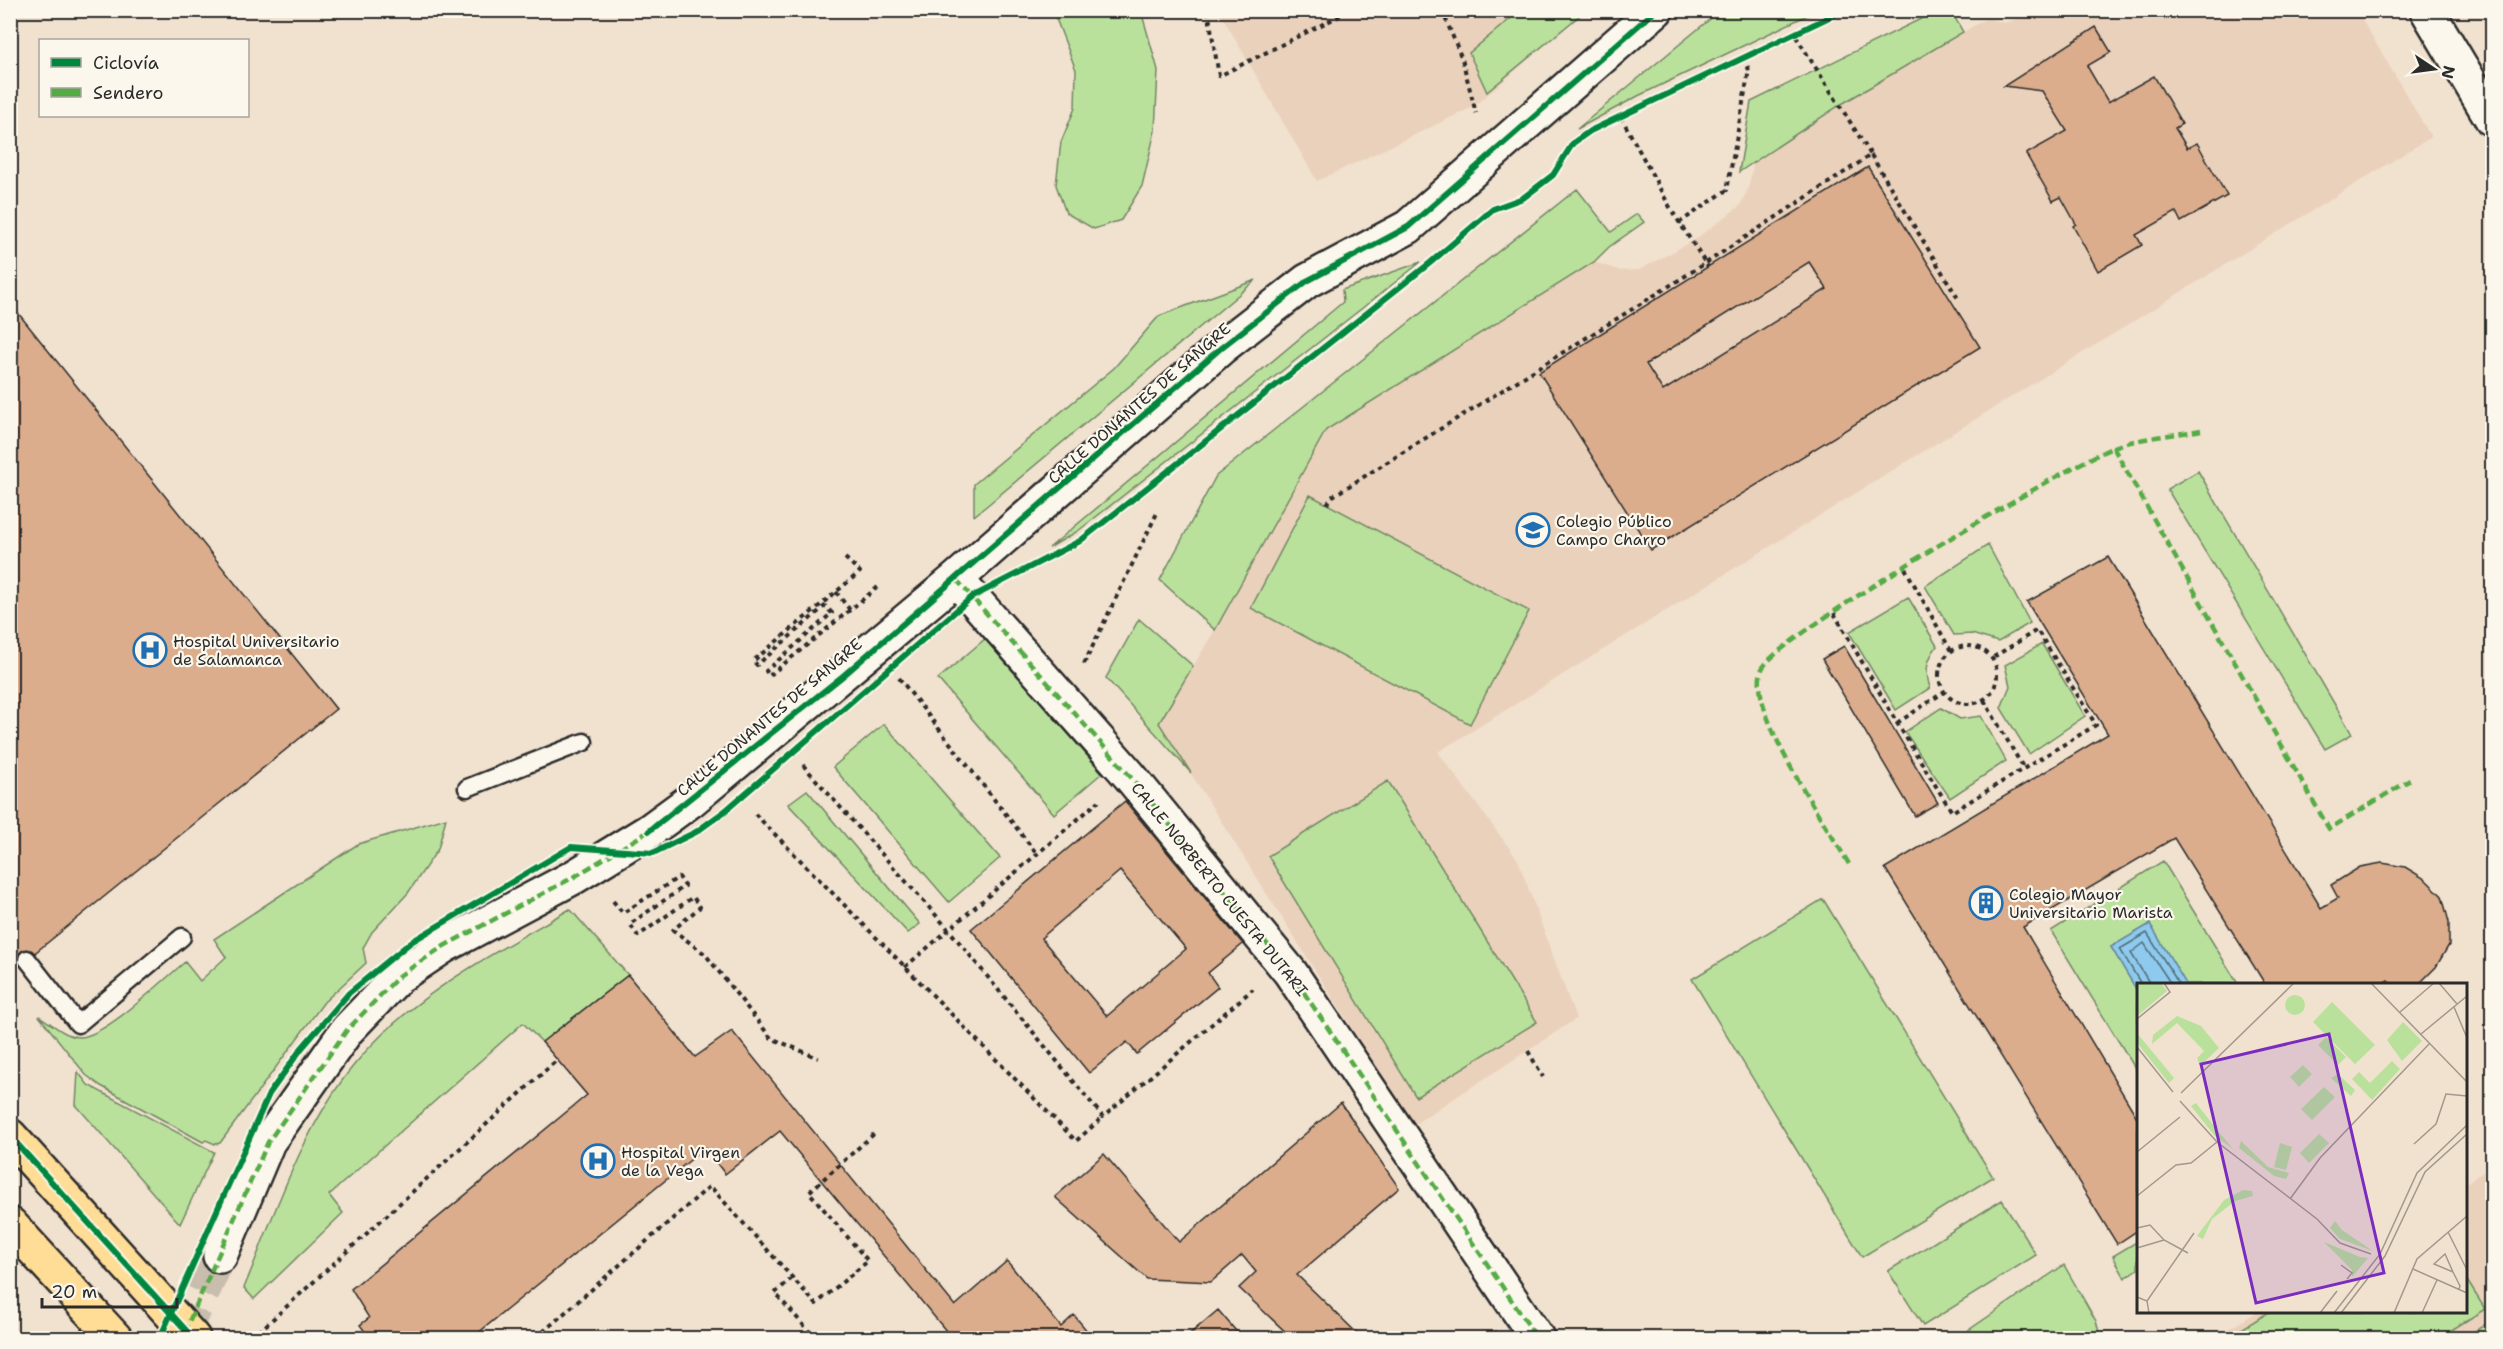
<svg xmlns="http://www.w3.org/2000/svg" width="2503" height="1349" font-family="'Shantell Sans',sans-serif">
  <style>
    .built { fill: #ead1bb }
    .green { fill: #bae19c; stroke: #728664; stroke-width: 1.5 }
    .water { fill: #8ecaee; stroke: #668aa0; stroke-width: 1.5 }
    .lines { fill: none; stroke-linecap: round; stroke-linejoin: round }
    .shore { stroke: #536b79; stroke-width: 1.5 }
    .building { fill: #dbad8c; stroke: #2b2b2b; stroke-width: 1.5; fill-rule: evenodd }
    .street-tunnel { stroke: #c9bdae; stroke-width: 33; stroke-dasharray: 33 16; stroke-linecap: butt }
    .lane-casing { stroke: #2b2b2b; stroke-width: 21 }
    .street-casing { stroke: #2b2b2b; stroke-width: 38 }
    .highway-casing { stroke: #2b2b2b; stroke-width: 38 }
    .path { stroke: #2b2b2b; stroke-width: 4; stroke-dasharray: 4.5 4.5; stroke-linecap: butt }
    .lane { stroke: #fbf7ec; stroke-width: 16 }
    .street { stroke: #fbf7ec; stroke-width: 33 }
    .highway { stroke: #ffdd96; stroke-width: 33 }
    .quiet { stroke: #54ab44; stroke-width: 4.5; stroke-dasharray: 9 4.5; stroke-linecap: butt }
    .cycleway-casing { stroke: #fbf7ec; stroke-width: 10 }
    .cycleway { stroke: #00873e; stroke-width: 6 }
    .labels { text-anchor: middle; stroke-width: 4.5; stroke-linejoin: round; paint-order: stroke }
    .street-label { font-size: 16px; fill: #2b2b2b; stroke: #fbf7ec }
    .poi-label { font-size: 16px; fill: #2b2b2b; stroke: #fbf7ec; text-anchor: start }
    .inset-road { fill: none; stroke: #a2988d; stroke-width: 1.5 }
    .view { fill: #7b2cbf; fill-opacity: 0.15; stroke: #7b2cbf; stroke-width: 3 }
    .inset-edge { fill: none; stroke: #2b2b2b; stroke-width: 3 }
  </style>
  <rect width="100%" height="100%" fill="#f1e1cf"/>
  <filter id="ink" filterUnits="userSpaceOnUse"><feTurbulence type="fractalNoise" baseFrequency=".0167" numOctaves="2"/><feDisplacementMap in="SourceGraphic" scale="12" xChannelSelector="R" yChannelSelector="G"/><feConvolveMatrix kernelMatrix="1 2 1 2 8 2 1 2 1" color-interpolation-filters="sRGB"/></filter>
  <g filter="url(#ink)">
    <path class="built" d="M2037,10L2357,11L2431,137L1438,752L1518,860L1576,1019L1413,1125L1159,723L1215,630L1326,430L1594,262L1621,271L1639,270L1693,241L1740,206L1748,189L1754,161L1840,105L1987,18L2003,23L2032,15Z
      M1219,11H1585L1473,107L1317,181Z
      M2492,1166V1338H2214L2257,1312H2466V1183Z"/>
    <path class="green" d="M1521,10L1585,11L1487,92L1469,53Z
      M1721,10L1816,11L1638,96L1577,129Z
      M1053,11H1141L1158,70L1155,131L1142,186L1121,220L1094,229L1066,213L1056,185L1061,142L1075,108L1076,70Z
      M1937,11H1951L1963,32L1840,105L1739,172L1751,102Z
      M1577,189L1611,232L1637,214L1644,222L1609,247L1594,262L1326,430L1215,630L1160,580L1216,476Z
      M1421,262L1078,531L1049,548L1343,302L1342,290Z
      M1256,280L990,503L974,516V484L1114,368L1159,316Z
      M2198,471L2352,734L2325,749L2167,489Z
      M1310,495L1529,611L1470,724L1251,608Z
      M1988,545L2030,623L1998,642L1972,634L1954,635L1925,586Z
      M1908,597L1937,646C1926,661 1925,671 1930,688L1896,710L1849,632Z
      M1139,619L1193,666L1159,723L1191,773L1106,678Z
      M986,638L1102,773L1054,814L938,679Z
      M2042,644L2085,716L2029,754L2001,708L2010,686L2005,665Z
      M1941,708L1960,719L1981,716L2006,761L1950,798L1905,732Z
      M884,724L1000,858L949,902L833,767Z
      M1388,781L1537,1022L1416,1097L1268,856Z
      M807,790L920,924L908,933L788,804Z
      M446,818L438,849L408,893L372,932L363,948L366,963L324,1002L220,1143L215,1144L206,1140L203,1142L101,1086L86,1075L39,1016C51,1023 65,1037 80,1037C106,1036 163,980 185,962L200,981L226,957L214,939L358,844Z
      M2163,861L2238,984H2186L2150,924L2111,947L2138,992V1073L2051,931Z
      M1823,899L1993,1177L1862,1257L1692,979Z
      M570,909L628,975L542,1042L523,1023L329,1195L343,1213L254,1299L244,1288C275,1213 302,1129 354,1065C411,995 493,954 570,909Z
      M78,1072L88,1085L214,1152L180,1224L76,1105Z
      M2002,1200L2036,1255L1923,1326L1888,1271Z
      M2138,1241V1269L2125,1278L2113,1256Z
      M2064,1265L2096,1321L2100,1335L2098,1338H1957Z
      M2466,1279L2485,1309L2439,1338H2227L2269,1312H2466Z
      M2492,1320V1338H2464Z"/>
    <path class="water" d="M2150,924L2186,984H2138V992L2111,947Z"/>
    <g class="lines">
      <path class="shore" d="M2141,984L2120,949L2147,933L2179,984
        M2150,984L2131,953L2144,943L2171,984"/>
    </g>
    <path class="building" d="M2096,27L2111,52L2087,66L2108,102L2154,76L2182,124L2175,128L2187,148L2197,143L2227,196L2181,222L2176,212L2136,235L2142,245L2098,271L2073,226L2076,224L2061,197L2053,201L2026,154L2067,131L2042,91L2004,86Z
      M1868,167L1980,347L1651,550L1539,372ZM1809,262L1827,289L1663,391L1646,364Z
      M10,303L336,709L10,973Z
      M2108,557L2321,908L2338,898L2331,885L2360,867L2382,863L2405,867L2425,879L2442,896L2449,922V945L2436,967L2419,984H2391L2388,980L2381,984H2265L2174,838L2023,927L2138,1119V1230L2117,1244L1885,868L2108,734L2027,602Z
      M1844,646L1938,803L1915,816L1822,659Z
      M1125,801L1243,944L1208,973L1218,987L1137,1054L1127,1042L1089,1073L971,929ZM1120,871L1186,949L1107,1016L1041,938Z
      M628,975L695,1057L732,1031L955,1306L1007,1261L1061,1327L1074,1315L1093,1338H952L780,1131L725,1174L705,1148L472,1338H370L360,1325L369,1318L351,1289L587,1095L542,1042Z
      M1341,1103L1399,1188L1297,1275L1362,1338H1292L1239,1288L1256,1272L1242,1255L1211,1282L1147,1279L1055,1197L1104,1154L1179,1242Z
      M1218,1310L1242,1338H1185Z
      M1496,1331L1502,1338H1484Z"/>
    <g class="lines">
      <path class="street-tunnel" d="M182,1338L220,1256"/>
      <g class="lane-casing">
        <path id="lane" d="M467,788L584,742
          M27,959L78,1024L182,937"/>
      </g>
      <g class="street-casing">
        <path id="street" d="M2427,10L2492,119
          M956,579L1129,775L1290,972L1537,1338
          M220,1256L268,1142L347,1030L399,976L444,946L574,877L649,831L690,801L956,579L1222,347L1307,281L1408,227L1656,10"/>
      </g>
      <g class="highway-casing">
        <path id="highway" d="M10,1136L193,1338
          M10,1224L115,1338"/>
      </g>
      <path class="path" d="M1208,10L1219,76L1351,10
        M1442,10L1462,59L1476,113
        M2029,10L2032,15
        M1621,117L1672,211L1708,267
        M1871,155L1959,300
        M1679,223L1727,190L1749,70L1744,58
        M1327,504L1333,496L1706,263L1871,155L1795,35
        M845,558L860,572L753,661L757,665L825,606L832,613L766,671L769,676L878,587L880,590
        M1905,568L1951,651
        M836,592L850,610
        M1834,613L1897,723L1952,812L2096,725L2037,630L1992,658
        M1939 675a29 29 0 1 1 58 0a29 29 0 1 1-58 0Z
        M1084,664L1158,511
        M899,678L1037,854
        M1984,700L2024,769
        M1897,723L1944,692
        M803,765L949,930L1103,1117L1253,989
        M755,814L1076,1141L1103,1117
        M613,901L623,913L679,877L685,886L630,924L638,936L693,897L700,907L673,930L705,954L771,1038L818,1058
        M905,967L1099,801
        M1528,1051L1543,1077
        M792,1278L775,1293L815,1338
        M252,1338L557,1060
        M536,1338L710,1186L816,1304L868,1261L809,1192L875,1133"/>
      <use href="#lane" class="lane"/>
      <use href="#street" class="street"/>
      <use href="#highway" class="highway"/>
      <path class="quiet" d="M2113,447L2329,829L2410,780
        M956,579L1129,775L1290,972L1537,1338
        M1849,864C1827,826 1745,709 1762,669C1776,637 2066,467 2112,448C2135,438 2176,435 2201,430
        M184,1333L268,1142L347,1030L399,976L444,946L574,877L649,831"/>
      <g class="cycleway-casing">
        <path id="cycleway" d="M649,831L844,675L1222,347L1307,281L1408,227L1656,10
          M10,1136L193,1338
          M160,1338L269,1094L301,1049L349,993L411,942L571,847L653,853L696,832L725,811L972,597L1080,541L1430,263L1493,209L1523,198L1553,175L1573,143L1590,131L1844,10"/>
      </g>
      <use href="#cycleway" class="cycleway"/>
    </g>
  </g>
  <defs>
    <g id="school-ring" transform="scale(1.725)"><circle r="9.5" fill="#fbf7ec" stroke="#1f6fb2" stroke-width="1.5"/><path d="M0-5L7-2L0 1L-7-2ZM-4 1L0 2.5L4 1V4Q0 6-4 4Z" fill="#1f6fb2"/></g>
    <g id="hospital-ring" transform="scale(1.725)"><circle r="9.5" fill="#fbf7ec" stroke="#1f6fb2" stroke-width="1.5"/><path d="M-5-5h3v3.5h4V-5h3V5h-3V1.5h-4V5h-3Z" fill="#1f6fb2"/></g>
    <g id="building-ring" transform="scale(1.725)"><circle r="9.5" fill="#fbf7ec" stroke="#1f6fb2" stroke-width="1.5"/><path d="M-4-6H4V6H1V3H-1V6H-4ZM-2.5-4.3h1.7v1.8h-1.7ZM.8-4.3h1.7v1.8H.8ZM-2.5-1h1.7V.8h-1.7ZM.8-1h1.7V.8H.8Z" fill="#1f6fb2"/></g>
  </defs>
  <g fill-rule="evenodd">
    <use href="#school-ring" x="1533" y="530"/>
    <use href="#hospital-ring" x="150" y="650"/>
    <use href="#building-ring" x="1986" y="903"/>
    <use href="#hospital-ring" x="598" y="1161"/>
  </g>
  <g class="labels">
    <g class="street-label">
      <text transform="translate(1139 403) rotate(-41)" y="6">CALLE DONANTES DE SANGRE</text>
      <text transform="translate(769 717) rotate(-40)" y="6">CALLE DONANTES DE SANGRE</text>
      <text transform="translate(1220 889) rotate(51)" y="6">CALLE NORBERTO CUESTA DUTARI</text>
    </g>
    <g class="poi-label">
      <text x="1556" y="527">Colegio Público<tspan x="1556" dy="18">Campo Charro</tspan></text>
      <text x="173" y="647">Hospital Universitario<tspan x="173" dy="18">de Salamanca</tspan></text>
      <text x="2009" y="900">Colegio Mayor<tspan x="2009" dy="18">Universitario Marista</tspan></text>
      <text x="621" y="1158">Hospital Virgen<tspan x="621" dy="18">de la Vega</tspan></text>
    </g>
  </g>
  <g transform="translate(2137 983)">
    <rect width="330" height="330" fill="#f1e1cf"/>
    <path d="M0,0H24L30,8L0,33ZM148 22a10 10 0 1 1 20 0a10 10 0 1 1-20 0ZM195,19L238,62L218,81L176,39ZM40,33L64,43L82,65L63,83L60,75L67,68L40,40L15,61L16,52ZM266,39L285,58L265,78L250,57ZM0,50L37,95L32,100L0,60ZM189,54L209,74L201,82L181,62ZM255,78L263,86L235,117L215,96L222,89L233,100ZM166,82L175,91L162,104L153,94ZM201,91L218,107L214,113L194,95ZM187,104L198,114L175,137L164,126ZM59,120L81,148L96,166L77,152L54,123ZM182,151L192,160L172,180L163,170ZM104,158L131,184L152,190L149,196L137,193L102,165ZM143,160L155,164L149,187L137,184ZM106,207L115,208L116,213L98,218L75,236L66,256L60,253L87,217ZM198,238L205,247L236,268L203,256L193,245ZM187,259L223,274L231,275L215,294V287Z" fill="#bae19c"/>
    <path class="inset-road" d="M234,0L330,99M302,0L320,21M317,24L330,55M263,29L297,0M0,36L33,9L27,0M284,51L330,13M0,64L36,109M44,110L157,0M43,118L80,159L180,236L203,260L234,271M277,161L299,141L309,111L330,113M0,169L43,134M0,213L39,182L54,180L80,159M153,216L183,175L293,60M0,245L13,242L27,257L51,270M311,249L330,287M0,265L27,257M204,282L215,290L210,296M276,286L330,310M316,289L297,281L308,271L316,289L323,303L322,306M0,314L10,318L12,330M10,318L57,250M183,330L200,308M197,330L243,271L280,190L330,142M204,330L248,273L288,189L330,151M257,330L280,276L330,233M285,330L300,297"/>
    <path class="view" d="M192,51L247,290L119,320L64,81Z"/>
    <rect width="330" height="330" class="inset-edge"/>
  </g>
  <rect width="2503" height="1349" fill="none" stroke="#fbf7ec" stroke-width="36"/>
  <rect x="18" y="18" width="2467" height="1313" fill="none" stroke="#2b2b2b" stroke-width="2" filter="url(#ink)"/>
  <rect x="39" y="39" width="210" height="78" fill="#fbf7ec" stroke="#a8a59f" stroke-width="1.5"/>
  <rect x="51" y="58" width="30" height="9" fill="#00873e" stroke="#a8a59f" stroke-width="1.5"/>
  <text x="93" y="69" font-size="18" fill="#2b2b2b">Ciclovía</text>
  <rect x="51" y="88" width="30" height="9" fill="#54ab44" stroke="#a8a59f" stroke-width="1.5"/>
  <text x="93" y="99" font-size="18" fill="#2b2b2b">Sendero</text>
  <g transform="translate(2434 69) rotate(103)" stroke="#fbf7ec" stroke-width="4.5" paint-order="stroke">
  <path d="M0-4.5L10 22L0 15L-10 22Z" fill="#2b2b2b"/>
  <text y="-9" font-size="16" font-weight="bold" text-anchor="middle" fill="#2b2b2b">N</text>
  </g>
  <path d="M42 1298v9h135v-9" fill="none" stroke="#2b2b2b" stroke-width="3"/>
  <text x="51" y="1298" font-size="18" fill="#2b2b2b" stroke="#fbf7ec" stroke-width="4.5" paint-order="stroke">20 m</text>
</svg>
